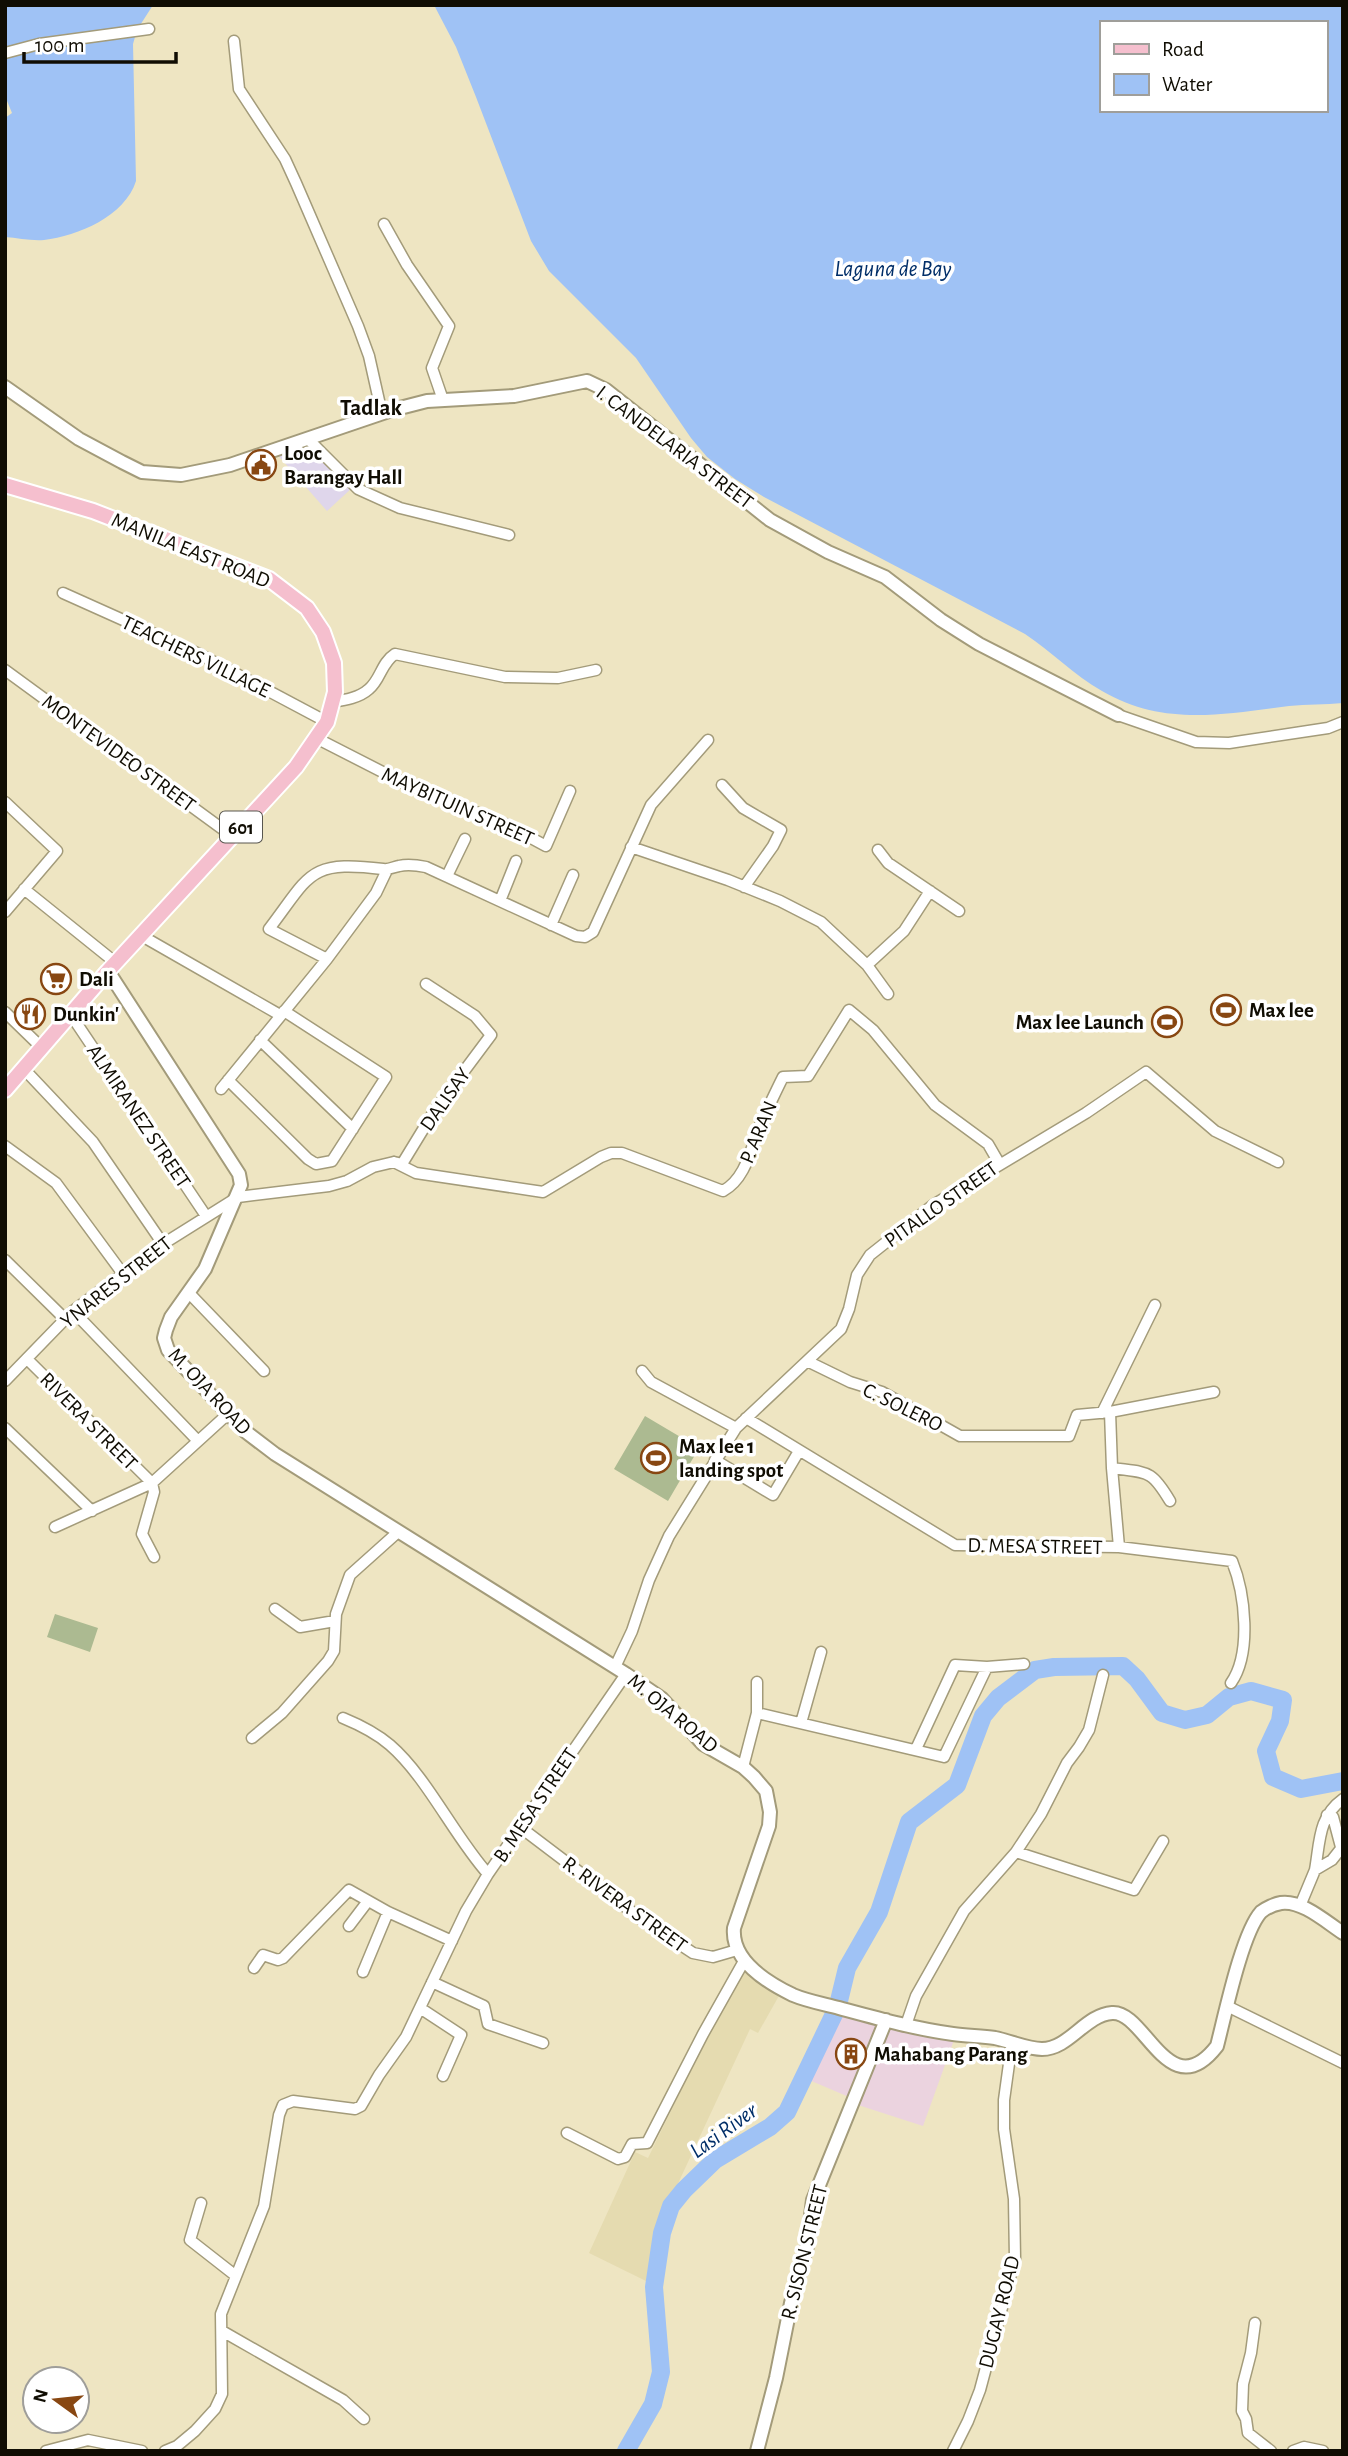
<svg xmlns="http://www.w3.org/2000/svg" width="1348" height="2456" font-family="'Alegreya Sans',sans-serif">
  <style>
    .commercial { fill: #ebd3df }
    .built { fill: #e5dbb0 }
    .education { fill: #dfd6eb }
    .green { fill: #acba91 }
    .water { fill: #9fc2f5; fill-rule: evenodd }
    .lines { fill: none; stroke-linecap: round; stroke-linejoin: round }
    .river { stroke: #9fc2f5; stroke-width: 18 }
    .minor-casing { stroke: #a39b7a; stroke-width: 13 }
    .tertiary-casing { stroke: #a39b7a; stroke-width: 16 }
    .primary-casing { stroke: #fff; stroke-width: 18 }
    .minor { stroke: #fff; stroke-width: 10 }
    .tertiary { stroke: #fff; stroke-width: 12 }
    .primary { stroke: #f5bfce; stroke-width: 14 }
    .labels { text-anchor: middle; stroke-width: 7; stroke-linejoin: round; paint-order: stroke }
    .shield { fill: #fff; stroke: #58564f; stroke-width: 2 }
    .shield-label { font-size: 19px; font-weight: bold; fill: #100d03 }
    .street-label { font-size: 21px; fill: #100d03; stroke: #fff }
    .poi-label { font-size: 21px; font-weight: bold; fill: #100d03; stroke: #fff; text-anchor: start }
    .water-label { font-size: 23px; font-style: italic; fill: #012e68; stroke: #fff }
    .neighbourhood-label { font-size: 23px; font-weight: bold; fill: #100d03; stroke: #fff }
  </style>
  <rect width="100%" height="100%" fill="#eee5c2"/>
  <path class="commercial" d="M842,2012L879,2026L849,2097L809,2080Z
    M890,2026L954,2040L923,2126L858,2105Z"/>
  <path class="built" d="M744,1968L780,1994L758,2033L750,2029L661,2220L648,2282L589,2253L635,2152L648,2158L707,2037Z"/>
  <path class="education" d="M311,444L353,487L327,511L276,453Z"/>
  <path class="green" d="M645,1416L699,1448L668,1501L614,1469Z
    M55,1614L98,1628L90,1652L47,1637Z"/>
  <path class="water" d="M5,5H153L137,30L133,44L136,181C125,216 78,236 44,240C31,241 18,238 5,237V118L12,113L5,96Z
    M434,5H1343V703C1325,705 1307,704 1289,706C1223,714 1164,727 1102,691C1074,675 1052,652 1025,634L764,497L735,479L707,457L691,438L636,358L549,271L531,241L476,97L456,47ZM1101,23H1325V110H1101Z"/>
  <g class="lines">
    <path class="river" d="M838,2005L847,1968L879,1912L909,1822L957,1785L983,1716L998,1698L1035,1670L1054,1667L1123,1666L1137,1679L1162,1713L1185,1720L1207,1715L1229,1697L1251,1691L1283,1700L1280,1721L1266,1751L1273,1777L1301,1789L1343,1781
      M626,2451L653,2404L661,2372L654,2287L662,2233L671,2206L684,2190L715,2160L770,2127L787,2112L836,2010"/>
    <g class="minor-casing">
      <path id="minor" d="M234,41L239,89L285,159L296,183L358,326L369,356L382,414
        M5,53L39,44L149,29
        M384,224L407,265L449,326L432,368L443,400
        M309,440L358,489L400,508L509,535
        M63,593L199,654L327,722
        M5,670L232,836
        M332,702C345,700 359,698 369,689C381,679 381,663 395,654L505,677L558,678L596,670
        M1118,715L1196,742L1229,743L1328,728L1343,722
        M316,738L408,785L503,823L546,846L570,791
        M722,785L743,808L781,830L773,846L744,887
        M5,802L57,851L5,912
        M631,847L728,880L780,901L821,922L867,965L888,994
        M878,850L888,863L959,911
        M447,876L465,839
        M24,889L116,963
        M500,901L516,861
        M551,925L573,875
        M142,936L280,1015
        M327,959L269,929C311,874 308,860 383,869C389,870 393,867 399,866C408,864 416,865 426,867L576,936L585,937L593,932L651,805L708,740
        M867,965L904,931L930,891
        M5,1012L42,1048
        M71,1015L206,1216
        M260,1040L353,1129
        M24,1069L93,1142L163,1244
        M228,1080L308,1159L316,1164L332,1161L386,1077L284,1011
        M221,1089L327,959L376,893L387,870
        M5,1146L56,1183L123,1274
        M394,1162L416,1173L543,1192L601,1157L611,1153H622L723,1191C747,1178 751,1146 761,1123C768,1108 775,1093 783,1077L808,1076L849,1010L873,1030L935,1105L988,1144L999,1163
        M5,1260L65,1319
        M189,1293L264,1371
        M73,1311L198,1441
        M27,1359L152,1483L154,1492L142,1534L154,1557
        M807,1361L850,1382L882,1392L960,1436H1069L1077,1415L1110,1412L1112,1468C1148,1473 1151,1469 1170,1501
        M642,1371L651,1382L736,1428
        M5,1381L73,1311L163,1244L238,1197L329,1186L347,1181L373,1167L394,1162L402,1164L435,1110L491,1035L475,1016L426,984
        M1110,1412L1214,1392
        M1102,1413L1155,1305
        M746,1418L955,1545L1119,1547L1232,1561C1245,1593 1252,1653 1231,1683
        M5,1428L92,1511
        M715,1460L773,1495L799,1451
        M1112,1468L1119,1547
        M55,1527L152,1483L229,1413
        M275,1609L300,1627L335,1621
        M615,1667L632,1631L649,1580L669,1536L736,1428L841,1329L849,1309L857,1275L870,1255L933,1205L1086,1113L1146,1072L1215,1131L1278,1162
        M757,1713L944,1757L987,1667
        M343,1718C360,1725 376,1733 390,1745C427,1777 454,1836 488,1874
        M801,1723L821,1652
        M252,1738L282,1713L328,1661L334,1651L336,1614L350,1575L398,1532
        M916,1749L955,1665L987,1667L1024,1664
        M743,1767L757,1713V1682
        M1327,1815L1333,1817L1341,1847
        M520,1827L640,1918L693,1953L713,1957L737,1950
        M1016,1852L1134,1890L1163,1841
        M1315,1870C1320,1842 1318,1817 1343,1799
        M1300,1906L1315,1870L1332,1860L1343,1846
        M349,1926L368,1901
        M254,1968L263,1955L278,1960L283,1958L349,1890L388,1912L452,1941
        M363,1972L388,1912
        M432,1982L484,2006L488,2024L543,2043
        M1227,2006L1343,2063
        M420,2008L461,2035L443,2076
        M906,2025L916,1996L964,1911L1016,1852L1041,1814L1067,1763L1079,1747L1089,1730L1103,1675
        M567,2133L618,2159L625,2157L632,2144L647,2143L703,2034L744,1961
        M201,2203L190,2240L236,2276
        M1255,2323L1251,2353L1243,2384L1242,2411L1246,2419L1248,2433L1271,2451
        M222,2331L343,2400L364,2419
        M46,2451L88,2440L142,2451
        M165,2451L177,2446L195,2431L215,2409L222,2394L221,2314L264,2206L279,2115L283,2105L293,2101L355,2109L361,2106L379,2075L406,2037L466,1911L488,1874L626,1674
        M953,2451L968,2421L980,2390L1015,2259L1014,2199L1004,2129V2100L1012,2042
        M1293,2451L1304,2447L1323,2451"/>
    </g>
    <g class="tertiary-casing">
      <path id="tertiary" d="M5,387L79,439L122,462L142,472L181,475L230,465L392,410L427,401L514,396L587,381L606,390L770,520L828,552L885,577L941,620L979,644L1118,715
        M108,971L239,1174L241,1185L205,1269L171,1317L166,1330L164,1338L168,1350L246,1432L275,1454L626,1674L661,1698L703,1744L743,1767L754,1777L766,1791L770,1812L769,1826L734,1928C731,1960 766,1982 793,1995C807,2001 824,2004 839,2008C876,2018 915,2029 953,2034C967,2036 981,2036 995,2038C1010,2041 1027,2049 1042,2049C1069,2049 1085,2015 1112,2013C1145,2010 1169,2108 1217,2046C1225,2015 1242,1933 1261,1912C1266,1908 1275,1904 1281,1903C1302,1900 1326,1922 1343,1933
        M757,2451L776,2378L791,2303L807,2246L813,2200L886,2020"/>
    </g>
    <g class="primary-casing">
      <path id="primary" d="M5,485L93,511L269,579L307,608L323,632L334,663L335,692L327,722L296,767L108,971L5,1090"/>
    </g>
    <use href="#minor" class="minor"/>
    <use href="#tertiary" class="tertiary"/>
    <use href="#primary" class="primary"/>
  </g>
  <defs>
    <g id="civic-ring" transform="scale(1.575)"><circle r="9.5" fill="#fff" stroke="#884712" stroke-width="1.5"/><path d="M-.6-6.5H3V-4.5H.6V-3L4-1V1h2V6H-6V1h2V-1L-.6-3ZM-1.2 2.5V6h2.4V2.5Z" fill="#884712"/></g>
    <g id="supermarket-ring" transform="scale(1.575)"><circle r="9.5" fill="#fff" stroke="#884712" stroke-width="1.5"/><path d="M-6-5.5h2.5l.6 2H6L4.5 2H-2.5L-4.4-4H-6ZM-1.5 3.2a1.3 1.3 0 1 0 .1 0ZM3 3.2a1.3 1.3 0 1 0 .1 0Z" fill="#884712"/></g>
    <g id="stadium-ring" transform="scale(1.575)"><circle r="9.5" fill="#fff" stroke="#884712" stroke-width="1.5"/><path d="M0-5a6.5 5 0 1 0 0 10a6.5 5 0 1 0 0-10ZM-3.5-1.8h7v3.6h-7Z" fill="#884712"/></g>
    <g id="restaurant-ring" transform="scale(1.575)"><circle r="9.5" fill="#fff" stroke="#884712" stroke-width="1.5"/><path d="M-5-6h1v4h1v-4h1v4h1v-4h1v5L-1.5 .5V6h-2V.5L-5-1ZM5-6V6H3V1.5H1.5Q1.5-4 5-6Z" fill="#884712"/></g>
    <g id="building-ring" transform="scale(1.575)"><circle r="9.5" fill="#fff" stroke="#884712" stroke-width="1.5"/><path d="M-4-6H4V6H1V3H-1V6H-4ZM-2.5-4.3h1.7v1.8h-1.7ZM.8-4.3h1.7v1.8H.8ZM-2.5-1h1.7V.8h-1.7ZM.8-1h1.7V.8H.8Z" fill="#884712"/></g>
  </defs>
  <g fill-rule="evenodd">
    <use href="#civic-ring" x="261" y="465"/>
    <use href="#supermarket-ring" x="56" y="979"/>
    <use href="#stadium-ring" x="1226" y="1010"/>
    <use href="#restaurant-ring" x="30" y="1014"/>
    <use href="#stadium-ring" x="1167" y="1022"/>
    <use href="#stadium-ring" x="656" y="1458"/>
    <use href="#building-ring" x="851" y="2054"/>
  </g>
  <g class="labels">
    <rect class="shield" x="220" y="811.5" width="42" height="31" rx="5"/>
    <g class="shield-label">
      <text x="241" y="834">601</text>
    </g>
    <g class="street-label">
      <text transform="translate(675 447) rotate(37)" y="7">I. CANDELARIA STREET</text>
      <text transform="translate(191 550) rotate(22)" y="7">MANILA EAST ROAD</text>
      <text transform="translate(196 656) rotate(26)" y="7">TEACHERS VILLAGE</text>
      <text transform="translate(119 753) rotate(36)" y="7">MONTEVIDEO STREET</text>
      <text transform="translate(458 806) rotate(24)" y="7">MAYBITUIN STREET</text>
      <text transform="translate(445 1099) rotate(-55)" y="7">DALISAY</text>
      <text transform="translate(139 1116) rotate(56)" y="7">ALMIRANEZ STREET</text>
      <text transform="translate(758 1132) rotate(-67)" y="7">P. ARAN</text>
      <text transform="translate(941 1204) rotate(-35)" y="7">PITALLO STREET</text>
      <text transform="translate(116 1282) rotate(-38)" y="7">YNARES STREET</text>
      <text transform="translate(210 1391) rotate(47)" y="7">M. OJA ROAD</text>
      <text transform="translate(903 1407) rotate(26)" y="7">C. SOLERO</text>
      <text transform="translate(89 1421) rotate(45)" y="7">RIVERA STREET</text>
      <text transform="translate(1035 1546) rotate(1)" y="7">D. MESA STREET</text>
      <text transform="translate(673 1713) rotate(40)" y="7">M. OJA ROAD</text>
      <text transform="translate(535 1805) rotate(-56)" y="7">B. MESA STREET</text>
      <text transform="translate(625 1904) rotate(36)" y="7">R. RIVERA STREET</text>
      <text transform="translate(804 2252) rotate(-76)" y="7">R. SISON STREET</text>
      <text transform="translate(999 2312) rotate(-76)" y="7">DUGAY ROAD</text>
    </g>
    <g class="poi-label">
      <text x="284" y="460">Looc<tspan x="284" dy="24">Barangay Hall</tspan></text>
      <text x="79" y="986">Dali</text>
      <text x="1249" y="1017">Max lee</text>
      <text x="53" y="1021">Dunkin'</text>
      <text x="1144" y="1029" text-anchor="end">Max lee Launch</text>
      <text x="679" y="1453">Max lee 1<tspan x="679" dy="24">landing spot</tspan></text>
      <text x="874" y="2061">Mahabang Parang</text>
    </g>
    <g class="water-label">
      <text x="893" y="276">Laguna de Bay</text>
      <text transform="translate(723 2130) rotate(-36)" y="8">Lasi River</text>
    </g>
    <g class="neighbourhood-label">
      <text x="371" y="415">Tadlak</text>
    </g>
  </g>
  <rect width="1348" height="2456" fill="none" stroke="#100d03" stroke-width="14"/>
  <rect x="1100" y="21" width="228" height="91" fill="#ffffff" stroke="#9f9e9a" stroke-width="2"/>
  <rect x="1114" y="44" width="35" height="10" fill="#f5bfce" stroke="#9f9e9a" stroke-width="2"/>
  <text x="1162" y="56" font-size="21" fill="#100d03">Road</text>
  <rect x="1114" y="74" width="35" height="21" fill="#9fc2f5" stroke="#9f9e9a" stroke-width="2"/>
  <text x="1162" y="91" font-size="21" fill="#100d03">Water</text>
  <g transform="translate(56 2400) rotate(285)"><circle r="33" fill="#ffffff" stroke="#9f9e9a" stroke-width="2"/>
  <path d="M0-5L12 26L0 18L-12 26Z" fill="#884712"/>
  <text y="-10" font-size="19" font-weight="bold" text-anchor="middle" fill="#100d03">N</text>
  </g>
  <path d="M24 52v10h152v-10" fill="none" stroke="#100d03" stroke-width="3.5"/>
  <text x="35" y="52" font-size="21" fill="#100d03" stroke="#ffffff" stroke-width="5" paint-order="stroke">100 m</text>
</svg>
